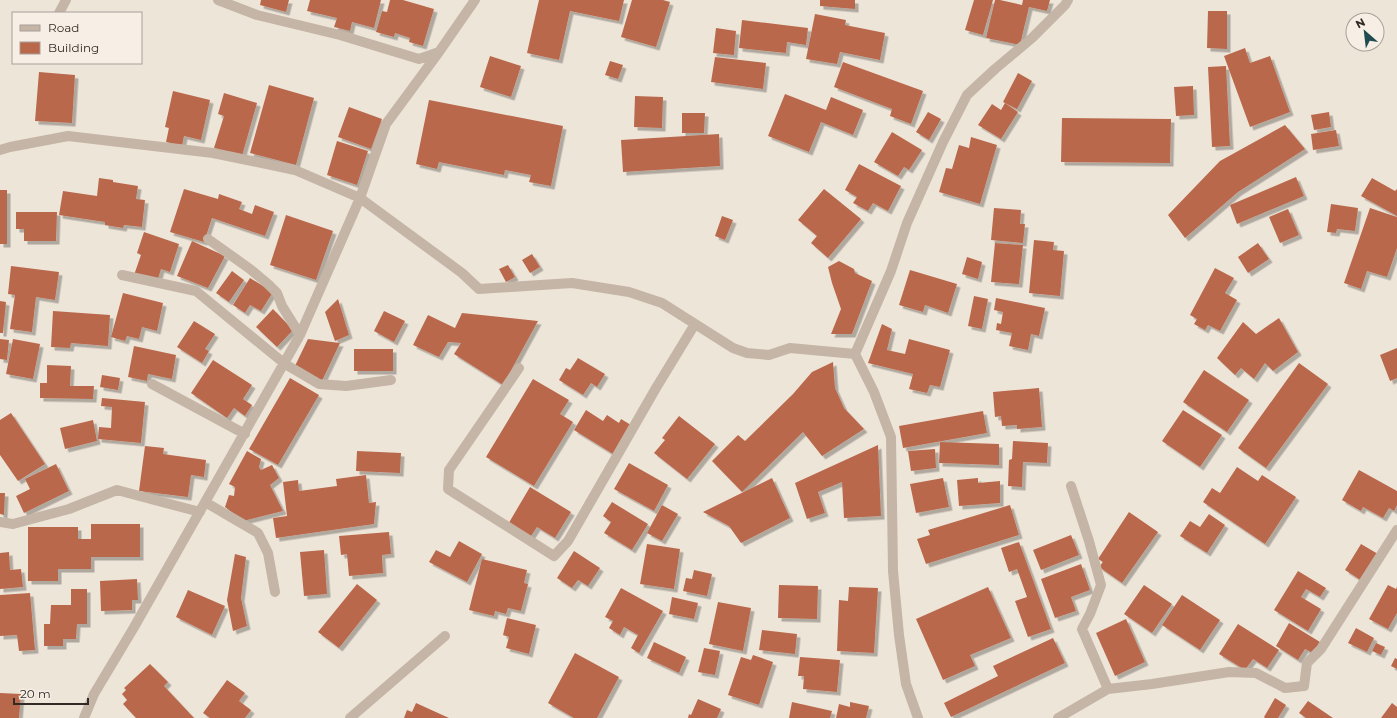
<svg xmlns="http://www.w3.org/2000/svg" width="1397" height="718" font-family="Montserrat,sans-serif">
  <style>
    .building { fill: #ba684b; filter: url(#shadow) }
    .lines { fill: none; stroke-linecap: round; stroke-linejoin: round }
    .minor { stroke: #c5b5a6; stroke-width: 10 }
  </style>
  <defs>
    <filter id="shadow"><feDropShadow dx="3.5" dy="3.5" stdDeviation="0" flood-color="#0004"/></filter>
  </defs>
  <rect width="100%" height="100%" fill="#eee5d9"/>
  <path class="building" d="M261,0H289L286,12L260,5Z
    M310,0H381L374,28L352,22L350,31L334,27L337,18L307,11Z
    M390,0H403L434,9L423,46L409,42L410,38L395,33L394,37L376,32L382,11L387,12Z
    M539,0H624L619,21L570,11L559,60L527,53Z
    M632,0H663L670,2L656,47L621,37Z
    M820,0H855V9L820,6Z
    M974,0H993L983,35L965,30Z
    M995,0H1000L1022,5L1023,0H1050L1047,11L1029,7L1020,45L986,38Z
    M1208,11H1227V49L1207,48Z
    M815,14L846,20L845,25L885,33L880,60L840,52L837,64L806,59Z
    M742,20L808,28L806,45L787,42L786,53L739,48Z
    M716,28L736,31L734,55L713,53Z
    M1245,48L1250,63L1270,56L1290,112L1250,127L1224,56Z
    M490,56L521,66L511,97L480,87Z
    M715,57L766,63L763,89L711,82Z
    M610,61L623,65L618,79L605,75Z
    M843,62L923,91L911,124L890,116L892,109L834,87Z
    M1226,66L1230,146L1212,147L1208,67Z
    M39,72L75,75L72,123L35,121Z
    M1018,73L1032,81L1017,109L1003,102Z
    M269,85L314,98L296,165L250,153Z
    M1193,86L1194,115L1176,116L1174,87Z
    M173,91L210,100L201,140L184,136L182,146L166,142L169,128L165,127Z
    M224,93L257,103L242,156L214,148L224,116L218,114Z
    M785,94L826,110L831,97L863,110L853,135L821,122L809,152L768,136Z
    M635,96L663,97L662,128L634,127Z
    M429,100L563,126L551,186L529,182L531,175L505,170L504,175L439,162L437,169L416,164Z
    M1005,103L1018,112L1001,139L978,125L992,104L1001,110Z
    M349,107L382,119L371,149L338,137Z
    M928,112L941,119L929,140L916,132Z
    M1329,112L1331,127L1314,130L1311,115Z
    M682,113H705L704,133H682Z
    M1062,118L1171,119L1170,163L1061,162Z
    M1285,125L1305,149L1238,192L1185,238L1168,215L1220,161Z
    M1336,130L1339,146L1313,150L1311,134Z
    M892,132L922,150L909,170L904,167L898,176L874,162Z
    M719,134L720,166L623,172L621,140Z
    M971,137L997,145L980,204L939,192L946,168L952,169L959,145L969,148Z
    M337,141L368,151L357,185L327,175Z
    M859,164L901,186L888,211L873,203L868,211L853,203L857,197L845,190Z
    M1296,177L1304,196L1237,224L1230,205Z
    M99,178L113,180V182L138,186L136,199L145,200L142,227L124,225L123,228L105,225V222L59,215L63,191L97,196Z
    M1372,178L1395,191L1397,189V216L1361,196Z
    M184,189L218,199L219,194L242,202L239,209L252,214L255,205L274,212L265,236L212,218L204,242L170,232Z
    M824,189L861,219L828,258L811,243L817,236L798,220Z
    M0,190H7V244H0Z
    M1331,204L1358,208L1355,231L1337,229L1336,233L1327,232Z
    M994,208L1021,210L1020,224H1025L1023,243L991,240Z
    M1370,208L1397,217V248L1387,277L1367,271L1361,289L1344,283Z
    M1288,209L1299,235L1280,243L1269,217Z
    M16,212H57L56,241H24V229H16Z
    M286,215L333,231L316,280L270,265Z
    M722,216L733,220L725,240L715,236Z
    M144,232L179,244L170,272L161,269L157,282L134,275L141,255L137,253Z
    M1034,240L1054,242L1053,250L1064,251L1060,296L1029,293Z
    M192,241L225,256L208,288L177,276Z
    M995,243L1023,245L1019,284L991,282Z
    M1258,243L1269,259L1248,273L1238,257Z
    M532,254L540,267L530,273L522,260Z
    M967,257L982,262L978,279L962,274Z
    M839,261L854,269L855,273L872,281L852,334H831L841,309L832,283L828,267Z
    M508,265L515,277L506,282L499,269Z
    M11,266L59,272L55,300L36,297L32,332L10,329L15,295L8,294Z
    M1215,268L1234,278L1225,293L1237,300L1220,331L1208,325L1205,330L1194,324L1197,319L1190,315Z
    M910,270L957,284L948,313L925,305L923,312L899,305Z
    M232,271L244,280L229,302L216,293Z
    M250,278L273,292L261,311L250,305L245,313L233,305Z
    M123,293L163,303L157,331L142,327L139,339L127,336L125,341L111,337Z
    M974,296L988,299L982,329L968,326Z
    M996,298L1045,308L1039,336L1031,334L1028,350L1009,346L1012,333L996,330L997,323L1001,324L1003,312L994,310Z
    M338,299L349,335L335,341L325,312Z
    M0,301L6,302L3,333H0Z
    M273,309L293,330L277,347L256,327Z
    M53,311L110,315L108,346L71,343L70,348L51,347Z
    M384,311L405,321L394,342L374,331Z
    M462,313L538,321L503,385L454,354L461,343L448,342L439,357L413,345L428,315L455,328Z
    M1279,318L1298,352L1273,371L1265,363L1254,379L1241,368L1235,375L1217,358L1243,322L1256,334Z
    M194,321L215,334L205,349L209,351L202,363L177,347Z
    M882,324L892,329L887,350L905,354L909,339L950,350L940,387L930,385L927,393L909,389L913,374L868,363Z
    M0,339L9,340L7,360L0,359Z
    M13,339L40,344L33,379L6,374Z
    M308,339L340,343L322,381L294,368Z
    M134,346L176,355L172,379L148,374L147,381L128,377Z
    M1397,348V378L1390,381L1380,355Z
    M354,349H393V371H354Z
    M578,358L605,374L597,387L591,383L583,395L559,380L566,368L570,370Z
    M213,360L252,385L243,399L252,405L245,416L234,408L227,418L191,393Z
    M833,362L835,388L844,408L864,429L822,456L803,432L742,492L712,461L738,435L745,441L793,394L812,372Z
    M1299,363L1328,384L1266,468L1238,448Z
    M47,365L71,366L70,386H94L93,399L40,398V383H47Z
    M1204,370L1249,400L1227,432L1183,402Z
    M102,375L120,378L118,390L100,387Z
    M290,378L319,395L278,465L249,449Z
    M533,379L569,400L560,414L573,422L534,486L486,457Z
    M1039,388L1042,427L1017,429V425L1002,426L1001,416L995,417L993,392Z
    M102,398L145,402L141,443L98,439L99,427L111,428L112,407L101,406Z
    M586,410L603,421L607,415L619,423L621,419L631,425L613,454L574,430Z
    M1183,410L1222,435L1200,467L1162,441Z
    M983,411L987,433L903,448L899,426Z
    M11,413L45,464L18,481L0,455V420Z
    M679,416L715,444L687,479L654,453L665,440L662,438Z
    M93,420L97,441L65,449L60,428Z
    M1013,441L1048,443L1047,463L1023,462L1022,487L1008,486L1009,460L1012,459Z
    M940,442L999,444V465L939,463Z
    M878,445L881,516L844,518L842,482L818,492L825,513L807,519L795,483Z
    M145,446L164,448L163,454L206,460L204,477L191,475L188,497L139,491Z
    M935,449L936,468L911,471L908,451Z
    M247,451L261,459L259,467L261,470L272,465L279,478L270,485L283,511L243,521L225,507L229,495L234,496L235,487L229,484Z
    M357,451L401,453L400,473L356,471Z
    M629,463L668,485L654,511L614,489Z
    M56,464L69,491L24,513L16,496L30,489L25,479Z
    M1237,467L1258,481L1262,475L1296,497L1265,544L1203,502L1212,488L1220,493Z
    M1359,470L1397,491V505L1394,511L1389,508L1383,518L1363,507L1361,511L1342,500Z
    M366,475L369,503L376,502L374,524L276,538L273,518L287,516L283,482L298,480L299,491L337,486L336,479Z
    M772,478L790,518L741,543L729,526L703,512Z
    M943,478L949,507L916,513L910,484Z
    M978,478V483L1000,481V503L959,506L957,480Z
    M530,487L571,512L555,538L537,527L529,539L507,526Z
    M0,493H5L4,515L0,514Z
    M612,502L648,524L632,550L604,533L611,522L603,516Z
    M662,505L678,514L662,541L647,533Z
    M1010,505L1019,535L926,564L917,539L930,535L928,530Z
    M1129,512L1158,532L1122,583L1099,567L1103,562L1098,559Z
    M1209,514L1225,525L1207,553L1180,536L1190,521L1200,527Z
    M91,524H140V557H91V569H58V581H28V527H78V539H91Z
    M389,532L391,554L382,555L383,573L349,576L347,554L341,555L339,536Z
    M1071,535L1079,555L1041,570L1033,550Z
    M459,541L482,554L467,582L429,562L436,550L450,557Z
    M1019,542L1051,629L1028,637L1015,601L1027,597L1017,569L1009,572L1001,548Z
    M647,544L680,549L674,589L640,584Z
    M1361,544L1378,554L1362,581L1345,570Z
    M324,550L327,594L304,596L300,552Z
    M574,551L600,568L588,586L578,580L572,588L557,578Z
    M9,552L10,570L21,569L23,587L0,589V553Z
    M235,554L246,557L241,598L247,626L233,631L227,600Z
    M482,559L527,570L524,583L528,584L521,611L508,608L506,614L495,611L494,616L469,610Z
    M1081,564L1090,590L1071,597L1076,611L1055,618L1041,579Z
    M694,570L712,574L707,596L683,591L686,578L692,579Z
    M1298,571L1326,588L1320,597L1306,589L1301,597L1321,609L1308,631L1274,610Z
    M137,579L138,600H132V610L101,611L100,581Z
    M357,584L377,600L339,648L318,632Z
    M779,585L818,586L817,619L778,618Z
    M1144,585L1172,604L1152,633L1124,614Z
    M1388,585L1396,589L1397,587V613L1388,629L1369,619Z
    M849,587L878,588L874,653L837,651L839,600L848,601Z
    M988,587L1011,638L970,655L975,666L943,680L916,619Z
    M621,588L663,611L639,653L631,648L638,635L624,627L620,635L609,628L613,621L605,617Z
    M71,589H87V624H77L76,639H63V646H44V624H50L51,605H71Z
    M188,590L225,606L212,635L176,617Z
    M30,593L35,650L19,651L17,635L0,636V595Z
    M1182,595L1220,620L1200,650L1162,625Z
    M672,597L698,603L694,619L669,614Z
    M718,602L751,608L743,651L709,644Z
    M507,618L536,625L529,654L506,648L509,637L503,635Z
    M1126,619L1145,662L1115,676L1096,633Z
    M1289,623L1320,642L1313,653L1305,649L1298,660L1276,646Z
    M1238,624L1279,650L1267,668L1253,659L1245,670L1219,654Z
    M1356,628L1374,638L1367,652L1348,643Z
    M762,630L797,634L795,654L759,650Z
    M1053,638L1065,663L951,717L944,703L998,676L993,666Z
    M654,642L686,657L679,673L647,658Z
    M1376,643L1385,647L1381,655L1372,651Z
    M704,648L720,651L715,675L698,672Z
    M575,653L619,677L597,718H574L548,703Z
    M753,655L773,662L759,705L728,695L741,657L751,660Z
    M800,657L840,660L837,692L803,689L804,676H798Z
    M1395,658L1397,659V669L1391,666Z
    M150,664L168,682L164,686L194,718H136L123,704L127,700L122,694L126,690L124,688Z
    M227,680L245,693L239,701L251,710L245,718H210L203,713Z
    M0,693L21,694L19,718H0Z
    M1275,698L1286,705L1278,718H1265L1264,717Z
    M698,699L721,709L717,718H688L689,714L691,715Z
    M1308,701L1333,718H1306L1299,713Z
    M792,702L832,711L830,718H789Z
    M850,702L869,706L866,718H836L839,704L850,707Z
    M416,703L449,718H404L407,710L412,712Z
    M1392,703L1397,707V718H1381Z"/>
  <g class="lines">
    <path class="minor" d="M218,0L257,15L340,35L419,59L439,52
      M59,13L66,0
      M0,150L10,147L68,136L213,153L295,170L360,198L462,273L479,289L572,283L629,292L662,303L733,348L747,353L769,355L790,348L855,354L891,271L907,223L943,142L967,95L995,69L1032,38L1065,5L1068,0
      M208,239L250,269L268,284L277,293L282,306L300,335
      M122,275L196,291L285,364L319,384L346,386L391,380
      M855,354L874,392L891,437L893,571L899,635L906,684L918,718
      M519,368L449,470L448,489L554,556L568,541L656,388L695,324
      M152,384L245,434
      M1071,486L1089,541L1101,585L1090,614L1082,629L1108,689
      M205,502L258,533L268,553L275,592
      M0,522L13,524L69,509L117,490L200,512
      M84,718L94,694L133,629L300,335L360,198L386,124L439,52L475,0
      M350,718L445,636
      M1058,718L1108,689L1152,684L1229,672L1256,673L1285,688L1304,686L1307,663L1321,649L1397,530"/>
  </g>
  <rect x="12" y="12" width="130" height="52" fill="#f7efe5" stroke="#a8a099"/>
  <rect x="20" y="25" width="20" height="6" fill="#c5b5a6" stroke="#a8a099"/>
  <text x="48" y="32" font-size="12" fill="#322a26">Road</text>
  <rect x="20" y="42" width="20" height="12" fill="#ba684b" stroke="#a8a099"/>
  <text x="48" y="52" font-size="12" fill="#322a26">Building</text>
  <g transform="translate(1365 32) rotate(332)"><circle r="19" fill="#f7efe5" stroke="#a8a099"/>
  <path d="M0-3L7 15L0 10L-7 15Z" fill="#204b4f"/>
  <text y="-6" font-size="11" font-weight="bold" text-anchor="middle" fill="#322a26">N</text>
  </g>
  <path d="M14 698v6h74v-6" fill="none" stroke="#322a26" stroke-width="2"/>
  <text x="20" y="698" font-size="12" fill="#322a26" stroke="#f7efe5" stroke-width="3" paint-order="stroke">20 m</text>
</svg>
